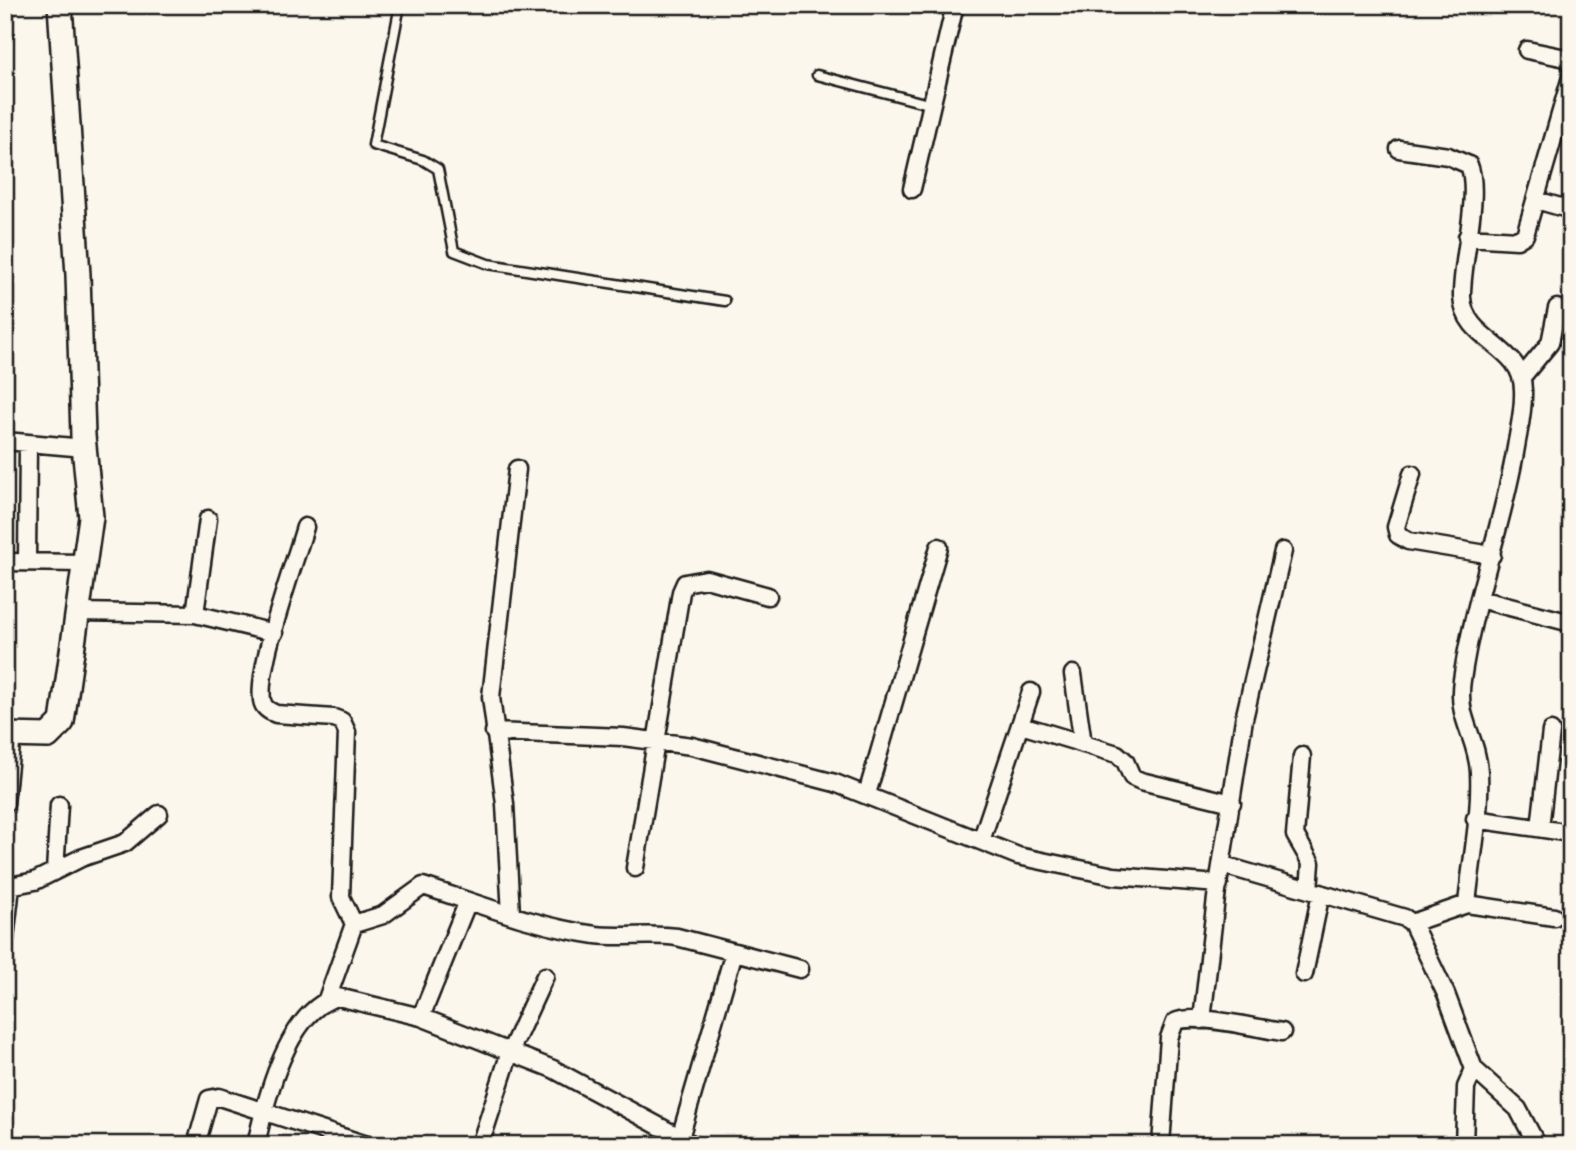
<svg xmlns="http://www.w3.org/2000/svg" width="1576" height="1150" font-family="'Comic Neue',sans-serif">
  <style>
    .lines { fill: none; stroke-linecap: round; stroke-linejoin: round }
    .lane-casing { stroke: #1c1c1c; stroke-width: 13 }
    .street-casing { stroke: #1c1c1c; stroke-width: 21 }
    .secondary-casing { stroke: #1c1c1c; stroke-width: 28 }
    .lane { stroke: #fbf7ec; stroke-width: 8 }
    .street { stroke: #fbf7ec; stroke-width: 16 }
    .secondary { stroke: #fbf7ec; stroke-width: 23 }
  </style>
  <rect width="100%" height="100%" fill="#fbf7ec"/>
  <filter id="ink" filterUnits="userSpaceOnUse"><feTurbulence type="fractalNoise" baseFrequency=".0143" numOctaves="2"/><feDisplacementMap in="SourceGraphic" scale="14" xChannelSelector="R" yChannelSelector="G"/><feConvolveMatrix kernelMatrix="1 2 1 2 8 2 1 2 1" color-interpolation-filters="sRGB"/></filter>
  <g filter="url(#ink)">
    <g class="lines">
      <g class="lane-casing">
        <path id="lane" d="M400,5L373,145L423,160L438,169L454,251L488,264L725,301
          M817,75L932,105"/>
      </g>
      <g class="street-casing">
        <path id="street" d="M1527,50L1566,58L1571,64
          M1399,149L1448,156L1469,165C1481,194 1461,262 1462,297C1464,342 1523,345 1523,390C1524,409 1519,429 1516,447C1503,526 1473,601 1462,680C1456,719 1477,736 1479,772C1481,815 1471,862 1467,904
          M912,189L955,5
          M1536,200L1571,210
          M1467,237L1517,240L1525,235L1571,77
          M1522,377L1550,343L1557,308
          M5,441L85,448
          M1412,474L1396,527L1398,535L1408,541L1492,555
          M305,527C294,565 257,665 262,700C263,708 269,711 276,714L334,718L342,721L347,732L341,897L354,924L327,999
          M5,562L85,563
          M27,562L28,443
          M1479,599L1571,623
          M78,612L195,614L274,633
          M195,614L208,519
          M1073,674L1083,744
          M1021,725L1117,754L1125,761L1132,777L1141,781L1232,803
          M494,732L623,737L692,746L835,783L1018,856L1114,876L1219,884
          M1302,756L1295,835L1311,863L1309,890
          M867,794L939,547
          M5,804L12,735
          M1475,819L1571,833
          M1540,828L1551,731
          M981,841L1031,692
          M1223,865L1405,918L1412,923L1446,994L1474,1069L1518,1109L1537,1145
          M635,868L681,592L685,583L706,579L768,596
          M55,871L59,805
          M5,887L35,881L81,858L125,843L159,814
          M511,915L505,804L491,697L517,469
          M1412,923L1467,904L1554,917
          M354,924L383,915L423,886C479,904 537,927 596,935C623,938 650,933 677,937L800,969
          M5,939L11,886
          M1304,974L1321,893
          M421,1017L468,901
          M1202,1020L1216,898L1244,719L1283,551
          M680,1138L734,952
          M1161,1144L1169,1038L1175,1022C1193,1012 1260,1029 1282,1032
          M196,1145L209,1099L219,1097L367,1145
          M256,1145C265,1102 288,1008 338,997L421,1017L553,1069L694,1145
          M480,1145L510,1052L545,976
          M1464,1145L1466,1087L1474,1069"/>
      </g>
      <g class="secondary-casing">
        <path id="secondary" d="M5,735L48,736L62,722L91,517L83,436L78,275L60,5"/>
      </g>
      <use href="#lane" class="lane"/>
      <use href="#street" class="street"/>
      <use href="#secondary" class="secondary"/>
    </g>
  </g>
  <rect width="1576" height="1150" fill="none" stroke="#fbf7ec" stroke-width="28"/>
  <rect x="14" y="14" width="1548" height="1122" fill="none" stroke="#1c1c1c" stroke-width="2.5" filter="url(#ink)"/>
</svg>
